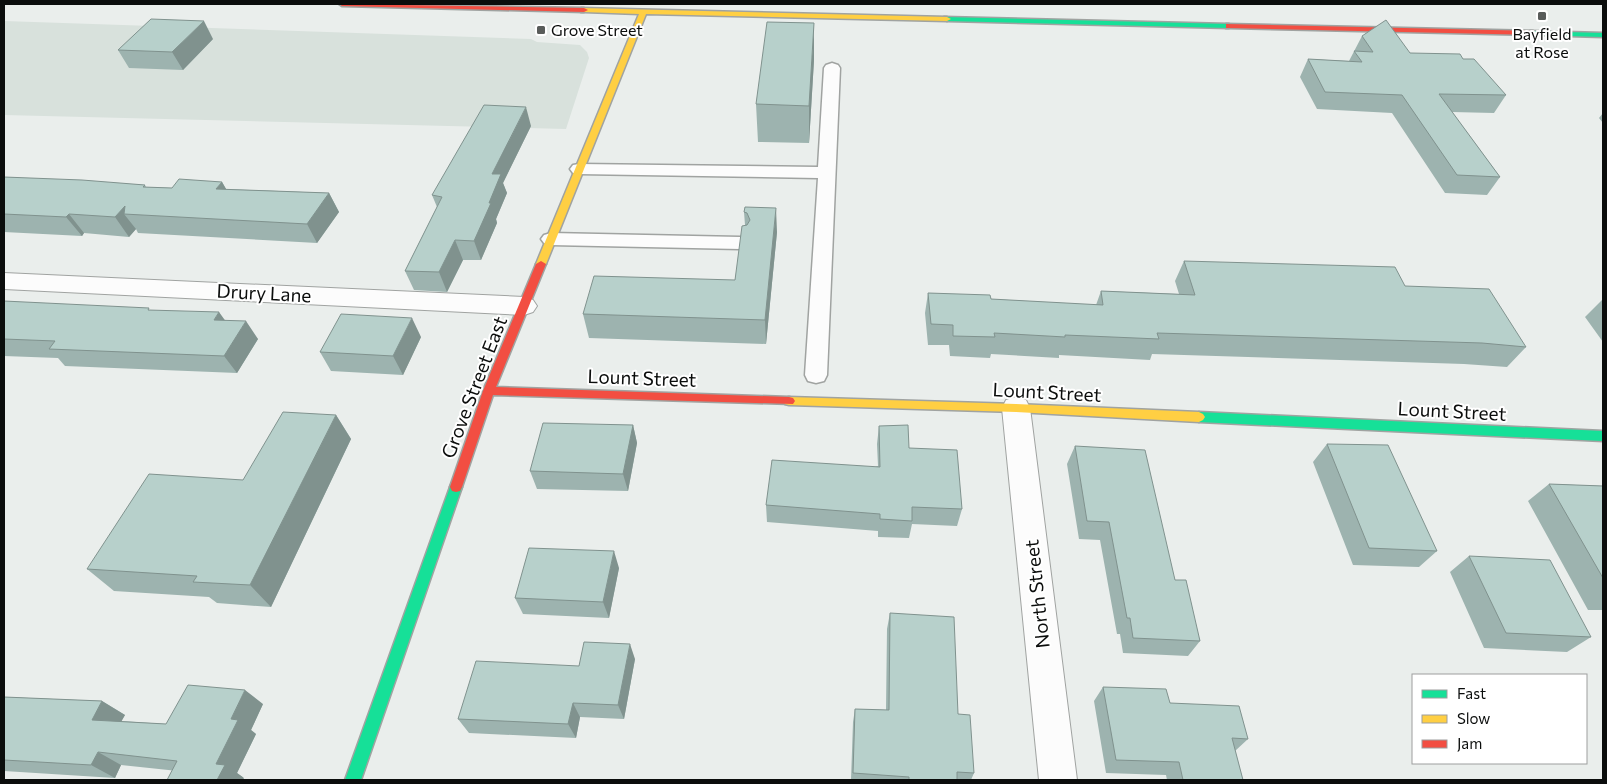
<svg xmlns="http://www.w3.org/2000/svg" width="1607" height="784" font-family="Commissioner,sans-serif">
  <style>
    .built { fill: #d8e1dc }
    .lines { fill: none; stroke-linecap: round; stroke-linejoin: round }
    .lane-casing { stroke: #a0a3a1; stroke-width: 3 }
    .street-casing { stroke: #a0a3a1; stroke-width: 2 }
    .fast-casing { stroke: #a0a3a1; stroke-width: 3 }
    .slow-casing { stroke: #a0a3a1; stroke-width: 3 }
    .jam-casing { stroke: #a0a3a1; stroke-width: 3 }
    .lane { fill: #fcfcfc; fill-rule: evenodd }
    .street { fill: #fcfcfc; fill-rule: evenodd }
    .fast { fill: #16e098; fill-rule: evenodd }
    .slow { fill: #ffcf43; fill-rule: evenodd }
    .jam { fill: #f24e42; fill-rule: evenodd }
    .wall { fill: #9db3af }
    .shaded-wall { fill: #80928e }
    .building { fill: #b7d0cb; stroke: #80928e }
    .poi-dot { fill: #595c5a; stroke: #fff; stroke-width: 2 }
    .labels { text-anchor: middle; stroke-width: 4; stroke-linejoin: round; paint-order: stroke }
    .far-poi-label { font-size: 16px; fill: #0b0d0c; stroke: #fff; text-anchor: start }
    .street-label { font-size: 19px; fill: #0b0d0c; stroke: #fff }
  </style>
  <rect width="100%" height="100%" fill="#eaeeec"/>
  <path class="built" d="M4,21L531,39L537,42L580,45L587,52L589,58L566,129L4,115Z"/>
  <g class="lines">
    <g class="lane-casing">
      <path id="lane" d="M832,63L838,65L840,68L827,375L824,381L816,383L808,381L805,375L818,178L579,174L573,173L570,169L573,165L579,164L818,167L824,68L826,65Z
        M551,233L740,237L747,238L750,243L747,248L740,249L551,245L544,243L541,239L544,235Z"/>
    </g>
    <g class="street-casing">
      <path id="street" d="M4,273L524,297L533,300L537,306L533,312L524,315L4,289Z
        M1016,397L1026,400L1030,408L1077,780H1039L1002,408L1006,400Z"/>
    </g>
    <g class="fast-casing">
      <path id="fast" d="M944,17L1229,24L1233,26L1229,28L947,21L943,19Z
        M1530,31L1603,33V37L1533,35H1530Z
        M1199,412L1603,431V441L1199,422L1195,420L1193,417L1195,414Z
        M456,482L460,483L462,487L361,780H345L450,487L452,483Z"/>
    </g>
    <g class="slow-casing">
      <path id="slow" d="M581,8L947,17L951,19L947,21L646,14L546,264L541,267L536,264L639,14L584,12H581Z
        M789,397L1016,404L1199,412L1203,414L1205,417L1203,420L1199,422L1016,412L789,405L785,404L783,401L785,398Z"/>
    </g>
    <g class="jam-casing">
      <path id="jam" d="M339,4L584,8L588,10L584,12L342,6Z
        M1226,24L1533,31L1537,33L1533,35L1229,28H1226Z
        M541,261L546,264L496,387L789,397L793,398L795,401L793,404L493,395L462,487L460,491L456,492L452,491L450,487L483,391L536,264Z"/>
    </g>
    <use href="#lane" class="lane"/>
    <use href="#street" class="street"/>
    <use href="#fast" class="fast"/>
    <use href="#slow" class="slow"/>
    <use href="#jam" class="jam"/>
  </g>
  <path class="wall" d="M1362,36L1410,53L1463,59L1506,95L1494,113L1452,112L1500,177L1487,195L1445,193L1392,113L1317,109L1300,77L1308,59L1349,61Z
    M213,39L183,70L129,68L118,50Z
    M814,60L809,143L758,142L756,104Z
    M1603,113V123L1599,118Z
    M531,126L503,183L507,193L496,219L497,223L481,260H463L447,292L414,290L405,271L437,207L432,195Z
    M4,177L145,185L146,187L172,188L222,182L226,189L329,193L339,212L317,243L138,233L136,229L129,237L84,233L82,236L4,232Z
    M745,207L777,232L766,344L589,338L583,314L735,280L745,225L744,212Z
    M1184,261L1405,286L1526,347L1507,367L1464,364L1152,354L1150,360L1059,355V358L991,354L990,358L950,356L949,345H928L925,313L928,293L991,299L1096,305L1101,291L1179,294L1175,281Z
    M1603,299V342L1585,317Z
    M4,301L150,310L225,320L258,339L237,373L65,366L58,358L4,356Z
    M421,337L403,375L331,371L320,352Z
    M336,415L351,439L271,607L217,603L209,597L114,591L87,569L243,480Z
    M633,425L637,443L628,491L537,489L530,471Z
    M879,426L909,448L962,509L957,526L912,524L909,538L878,537V531L767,522L766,505L878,466L877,444Z
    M1327,444L1437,551L1419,567L1353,565L1313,462Z
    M1075,446L1175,580L1200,641L1188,656L1123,653L1120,634H1117L1100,540L1079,539L1067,464Z
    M1549,484L1603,486V610H1588L1528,501Z
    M1469,556L1591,637L1567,652L1484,648L1450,572Z
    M619,568L609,618L523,614L515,598Z
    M890,613L958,714L974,773L971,780H851L853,722L855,709L886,710L887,629Z
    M635,659L624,719L580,717L576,738L469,733L458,719L579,666Z
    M1103,687L1170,703L1248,739L1235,751L1243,780H1167L1166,775L1106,773L1094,701Z
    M4,697L102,701L125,715L121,721L166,724L263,704L251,730L256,734L237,773L244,778L121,765L115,778L4,771Z"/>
  <path class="shaded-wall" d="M204,21L213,39L183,70L172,52Z
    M814,23V60L809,143V106Z
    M526,107L531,126L503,183L507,193L496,219L497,223L481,260L474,241L489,203L492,174Z
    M222,182L233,201L216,189Z
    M329,193L339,212L317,243L307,224Z
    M125,206L124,214L136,229L129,237L115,217Z
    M776,208L777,232L766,344L765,320Z
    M69,214L84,233L82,236L66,217Z
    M455,240L463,260L447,292L439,272Z
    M219,312L232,330L214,320Z
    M412,318L421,337L403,375L393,356Z
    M246,321L258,339L237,373L224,356Z
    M336,415L351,439L271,607L250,585Z
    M633,425L637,443L628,491L623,474Z
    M614,551L619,568L609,618L603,602Z
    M630,644L635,659L624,719L618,705Z
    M245,690L263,704L251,730L256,734L237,773L244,778L243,780H217L216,764L231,719Z
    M102,701L125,715L115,733L92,720Z
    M573,703L580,717L576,738L568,724Z
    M98,752L121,765L115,778L91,765Z"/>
  <path class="building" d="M151,19L204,21L172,52L118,50Z
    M1386,20L1410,53L1460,54L1463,59H1474L1506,95L1439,94L1500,177L1457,175L1402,95L1325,92L1308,59L1362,62L1354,51L1373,52L1362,36Z
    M767,22L814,23L809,106L756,104Z
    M484,105L526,107L492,174H501L489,203H491L474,241L455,240L439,272L405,271L442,197L432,195Z
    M4,177L82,180L145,185L143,187L172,188L179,179L222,182L216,189L329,193L307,224L124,214L125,206L115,217L69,214L66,217L4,214Z
    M745,207L776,208L765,320L583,314L594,276L735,280L742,226L747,225L750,220L747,213L744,212Z
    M1184,261L1395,267L1405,286L1489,289L1526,347L1482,343L1157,333L1159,339L1065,335V337L994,333L995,337L953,336V325L931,324L928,293L990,295L991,299L1103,305L1101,291L1195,295Z
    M4,301L149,308L148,310L219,312L214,320L246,321L224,356L49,349L55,341L4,339Z
    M341,314L412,318L393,356L320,352Z
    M283,412L336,415L250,585L193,582L197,576L87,569L149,474L243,480Z
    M543,423L633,425L623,474L530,471Z
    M908,425L909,448L957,450L962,509L912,507V521L880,519V514L766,505L772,460L880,467L879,426Z
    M1327,444L1388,445L1437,551L1369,548Z
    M1075,446L1145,450L1175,580H1186L1200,641L1133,638L1130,618H1127L1109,522L1087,521Z
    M1549,484L1603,486V578Z
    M529,548L614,551L603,602L515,598Z
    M1469,556L1550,560L1591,637L1506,633Z
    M890,613L954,617L958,714L970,715L974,773L957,772V780H909V777L853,773L855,709L889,710Z
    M584,642L630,644L618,705L573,703L568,724L458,719L476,661L579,666Z
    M188,685L245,690L231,719L238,720L216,764L225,765L217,780H167L177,761L98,752L91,765L4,760V697L102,701L92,720L166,724Z
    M1103,687L1166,689L1170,703L1239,706L1248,739L1232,738L1243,780H1183L1179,762L1116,760Z"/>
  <g class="poi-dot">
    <rect x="1537" y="11" width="10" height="10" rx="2.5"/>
    <rect x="536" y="25" width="10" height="10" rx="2.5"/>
  </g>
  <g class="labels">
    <g class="far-poi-label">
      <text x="551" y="36">Grove Street</text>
      <text x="1542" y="40" text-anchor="middle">Bayfield<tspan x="1542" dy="18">at Rose</tspan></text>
    </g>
    <g class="street-label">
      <text transform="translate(264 293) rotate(3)" y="7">Drury Lane</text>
      <text transform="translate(642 378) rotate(2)" y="7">Lount Street</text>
      <text transform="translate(474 387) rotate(-69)" y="7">Grove Street East</text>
      <text transform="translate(1047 392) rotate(3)" y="7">Lount Street</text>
      <text transform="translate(1452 411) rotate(3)" y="7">Lount Street</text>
      <text transform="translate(1037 594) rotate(-96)" y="7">North Street</text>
    </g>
  </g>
  <rect width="1607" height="784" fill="none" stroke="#0b0d0c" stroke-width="10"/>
  <rect x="1412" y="674" width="175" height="90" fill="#ffffff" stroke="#9d9e9e"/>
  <rect x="1422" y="690" width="25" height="8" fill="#16e098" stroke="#9d9e9e"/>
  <text x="1457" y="699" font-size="15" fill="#0b0d0c">Fast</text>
  <rect x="1422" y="715" width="25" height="8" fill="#ffcf43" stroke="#9d9e9e"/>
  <text x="1457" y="724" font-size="15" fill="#0b0d0c">Slow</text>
  <rect x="1422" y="740" width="25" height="8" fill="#f24e42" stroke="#9d9e9e"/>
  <text x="1457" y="749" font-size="15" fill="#0b0d0c">Jam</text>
</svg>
